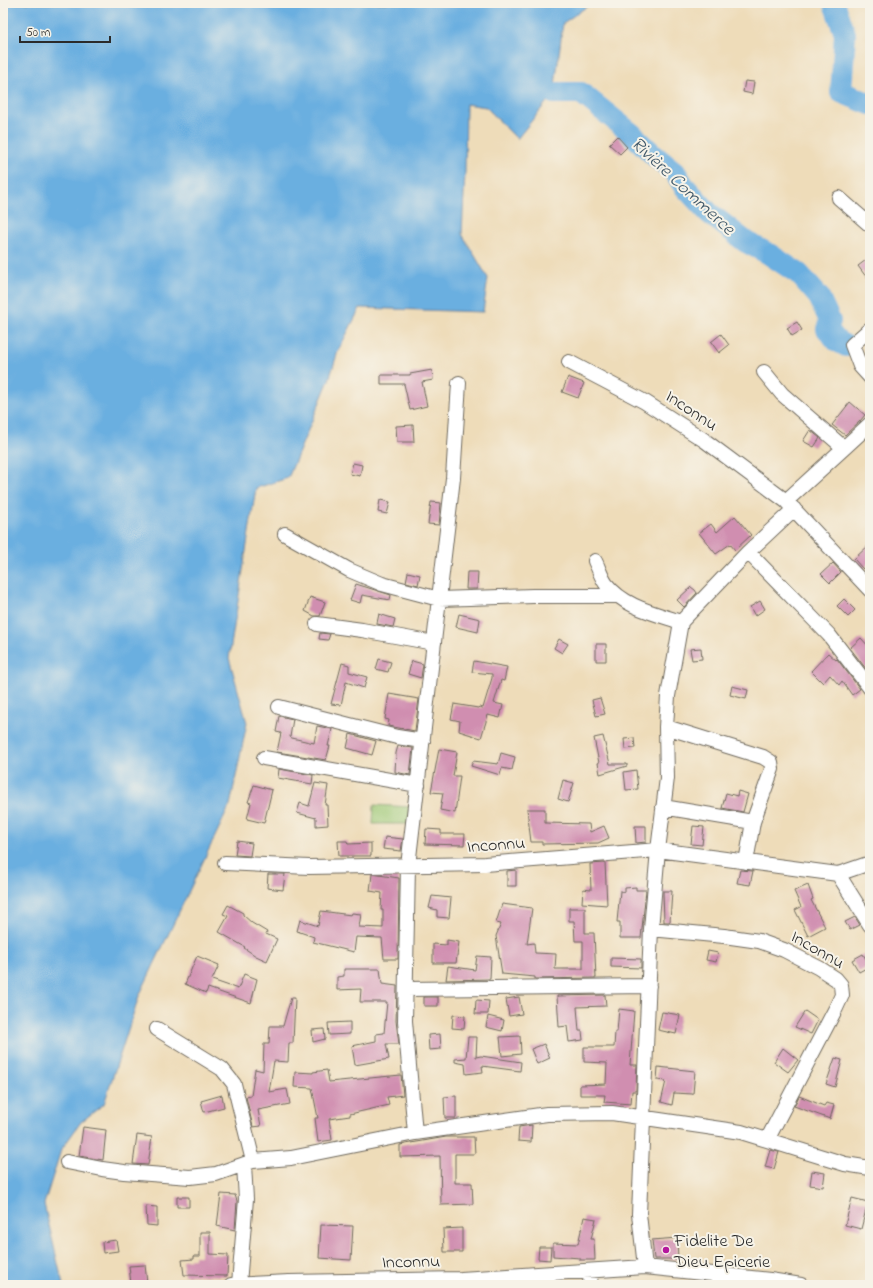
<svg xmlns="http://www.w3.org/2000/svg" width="873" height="1288" font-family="'Indie Flower',sans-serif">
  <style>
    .green { fill: #9ec874; stroke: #647a50 }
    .water { fill: #6bafe0; stroke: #4b6d86 }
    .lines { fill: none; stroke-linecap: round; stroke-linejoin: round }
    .river { stroke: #6bafe0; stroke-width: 22 }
    .building { fill: #d08eb0 }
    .minor-casing { stroke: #6f695d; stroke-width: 16 }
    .minor { stroke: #fff; stroke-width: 14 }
    .poi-dot { fill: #b5179e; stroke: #f7f3e8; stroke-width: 1.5 }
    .labels { text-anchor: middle; stroke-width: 4; stroke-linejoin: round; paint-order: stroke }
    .street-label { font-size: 18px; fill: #2b2b2b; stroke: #f7f3e8 }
    .poi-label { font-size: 18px; fill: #2b2b2b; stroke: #f7f3e8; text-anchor: start }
    .water-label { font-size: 19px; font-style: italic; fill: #41596a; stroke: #f7f3e8 }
  </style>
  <rect width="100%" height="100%" fill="#f7f3e8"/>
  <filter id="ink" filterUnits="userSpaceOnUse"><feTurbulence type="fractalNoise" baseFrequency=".025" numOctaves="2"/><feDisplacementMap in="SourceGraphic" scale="8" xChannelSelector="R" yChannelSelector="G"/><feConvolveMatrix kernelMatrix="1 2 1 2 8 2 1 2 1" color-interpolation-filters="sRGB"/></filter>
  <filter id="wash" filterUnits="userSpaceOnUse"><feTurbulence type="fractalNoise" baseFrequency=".012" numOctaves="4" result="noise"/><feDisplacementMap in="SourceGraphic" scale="16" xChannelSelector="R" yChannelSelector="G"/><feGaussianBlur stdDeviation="0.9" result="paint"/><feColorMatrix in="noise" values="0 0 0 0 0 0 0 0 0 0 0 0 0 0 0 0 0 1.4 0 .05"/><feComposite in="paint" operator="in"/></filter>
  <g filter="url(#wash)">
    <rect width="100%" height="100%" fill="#eedcb9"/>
    <path class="green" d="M374,805L412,807L410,824H373Z"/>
    <path class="water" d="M3,3H592L563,23L554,93L517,139L486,107L466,104L465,173L462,234L488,278L483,312L360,308L338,351L329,380L288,478L256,488L229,658L247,723L230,805L139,996L104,1104L81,1122L61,1150L44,1204L63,1285H3Z"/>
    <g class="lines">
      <path class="river" d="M834,3L845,34L841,92L870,104
        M554,93H581L631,133L656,157L675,172L684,186L709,213L746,242L769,254L799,274L819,297L830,321L827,329L837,341L846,346"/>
    </g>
    <g id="blocks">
      <path class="building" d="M745,81L754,82L752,94L743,92Z
        M617,136L627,147L620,154L609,144Z
        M866,260L870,266V282L858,266Z
        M797,322L802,330L792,336L787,328Z
        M721,334L729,345L719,353L711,342Z
        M432,370L433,380L422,382L427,406L410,410L404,384H381V375H410V374Z
        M568,377L584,383L578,398L562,392Z
        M850,402L865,415L860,421L845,435L832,425Z
        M413,425L414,442H397L396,426Z
        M810,430L820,438L814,447L803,441Z
        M353,463L362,465L360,476L350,474Z
        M380,500L390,502L387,514L378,512Z
        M431,502L441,503L439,525L428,524Z
        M735,516L751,535L735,550L730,544L716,554L699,533L711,524L717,532Z
        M870,544V562L863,569L854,559Z
        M833,563L841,572L830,583L821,574Z
        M408,572L420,575L418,585L406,582Z
        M467,572H478L477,589H466Z
        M356,584L391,595L390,600L362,595L360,603L350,600Z
        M691,587L695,590L697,593L684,607L677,600Z
        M310,597L325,602L320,616H314L305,611Z
        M844,599L855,610L848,617L837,606Z
        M760,601L765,609L755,616L750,607Z
        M379,614L395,619L393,627L377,624V623Z
        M459,614L480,619L478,632L456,627Z
        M320,633L330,634L328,640L319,639Z
        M861,638L870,648V674L850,648Z
        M559,639L568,644L562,653L554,648Z
        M596,644H606V661H596Z
        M701,648L702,659L692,660L690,649Z
        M828,653L836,660L837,659L860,689L852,695L842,681L839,685L830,675L823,683L811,671Z
        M379,659L391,662L388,672L376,669Z
        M412,661L423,664L421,678L408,674Z
        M474,661L507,667L504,681L501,680L494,703L503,705L500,718L488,715L481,738L459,731L460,721L451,719L454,704L478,708L479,707L483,708L492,678V674L472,672Z
        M342,663L349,665V672L367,677L364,688L346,682L341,705L331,704Z
        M732,686L748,690L746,699L730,695Z
        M389,694L419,699L415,731L388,726L389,720L385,719Z
        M600,698L605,714L596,716L592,700Z
        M279,716L293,719L290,737L292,738L314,743L317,726L332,729L328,746H330L326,760L277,752L281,733L276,732Z
        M350,734L376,741L372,755L347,748Z
        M603,736L610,764H627V766L600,774L598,763H599L594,738Z
        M634,738L635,748L625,749L624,739Z
        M398,746L413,748L410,775L395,772L396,753Z
        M439,749L457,752L453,776H460L455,813L440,810L443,793L431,792Z
        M501,753L515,757L512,770L502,768L500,775L471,766L473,761L498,764Z
        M279,769L313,775L312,784L278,778Z
        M636,770L638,789L626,790L624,772Z
        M563,780L574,783L568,802L558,799Z
        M315,783L328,785L325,805H327L328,825L316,826V818L297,813L300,803L309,806Z
        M254,785L272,790L264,823L247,819L251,803L248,802Z
        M738,791L748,794L743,812L722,808L726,793L737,796Z
        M527,809H545V823L589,824L590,832L604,826L609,838L598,843L542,844V842H531Z
        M635,826H646V842L636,843Z
        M693,826L704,827L702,845L691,844Z
        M426,829L441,830V834H465L464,845L425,844Z
        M385,837L403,839L401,851L383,849Z
        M237,841L252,843L250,856L235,855Z
        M338,841H347L348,844L371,843V856H339Z
        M605,863L607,905L582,903L583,889L591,890L590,864Z
        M516,870V886H507V871Z
        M740,870L753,871L750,885L737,883Z
        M268,874H285L283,890L267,888Z
        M372,874L399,878L398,959H384L382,938L356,937L354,952L313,942L314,937L297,931L300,920L318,926L321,911L351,915L352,913L361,914L359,927L383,928V910H381L382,893L370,891Z
        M808,885L813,899L811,900L825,927L808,936L795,910L801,907L794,891Z
        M636,887V890H646L641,938H620V922H617L620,891L625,892V888Z
        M663,891H672L670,922H664Z
        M432,896L451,898L449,918L437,917V910L429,908Z
        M502,904L532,908L527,944L534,943L535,953L556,954L555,969H583V941H575L574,921H569V908H585V933H594L596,978L535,979V977L502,974L496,936L501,924L496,923Z
        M228,905L243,913V915L252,923L267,932L266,934L277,939L267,961L256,956L244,948L245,947L219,932L228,916L223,914Z
        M855,917L860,925L850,930L845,922Z
        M447,940L459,942L456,963H433V944L447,945Z
        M708,951L718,953L716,962L706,960Z
        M863,954L870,966L859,972L852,960Z
        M197,956L219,965L212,980L238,989L244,974L257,979L251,1003L208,988L206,993L185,984Z
        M477,956L491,957L490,979L446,980L448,966L475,970Z
        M611,958L641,959V968L611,967Z
        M344,969H380L382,984L397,986L396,1021L399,1044H386L389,1059L355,1065L352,1046L376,1041V1034L384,1033L387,1002H360L361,989L337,990V977L344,976Z
        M605,995L606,1006L577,1007L579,1031H582L583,1040L569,1042L567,1026L559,1027L557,996Z
        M424,997H438V1006H424Z
        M519,997L522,1014L509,1016L506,999Z
        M291,998H295L293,1043H289L288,1062L274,1061L269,1092L287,1089L290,1104L258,1110L261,1126L253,1127L246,1097L251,1096L255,1069L263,1071L264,1044H269L270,1026H283Z
        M476,1000L489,1001L488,1014H475Z
        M619,1009L634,1011L630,1065H637L636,1091H632L631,1104L604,1102L605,1095H580V1085L606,1084L607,1063L584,1062V1047H614L615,1032H617Z
        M805,1011L818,1020L811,1034L795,1027Z
        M662,1012L680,1015L676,1034L658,1030Z
        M453,1015L465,1016L464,1029L452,1028Z
        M488,1016L504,1020L502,1031L486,1027Z
        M350,1022V1034L329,1035L328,1023Z
        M324,1029L325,1039L313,1042L312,1030Z
        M440,1034L441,1049L429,1050L428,1035Z
        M520,1036L521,1054L502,1056L500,1037Z
        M468,1037H477L476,1057L481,1056L521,1062L520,1071L482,1066L483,1072L466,1074L465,1064L455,1062V1059L466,1058Z
        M544,1044L550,1058L537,1064L531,1049Z
        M783,1048L798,1060L788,1072L774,1062Z
        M835,1058L842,1060L835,1087L826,1084Z
        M658,1067L695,1071L693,1094L674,1093L672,1105L661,1102L666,1081L657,1080Z
        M327,1070L329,1082L401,1075L403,1095L387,1097L389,1105L350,1114V1116L329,1119L332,1140L318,1142L315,1118H318L312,1088L294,1087L295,1072L313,1073V1072Z
        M222,1095L224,1107L204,1112L201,1101Z
        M456,1096V1118H445L444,1097Z
        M799,1096L824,1106L826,1103L834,1105L830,1119L794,1106Z
        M532,1125L531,1142L518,1141L519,1127Z
        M83,1127L106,1130L103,1160L79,1156Z
        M137,1135L152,1137L148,1165L133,1164Z
        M446,1137H474L475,1154H455V1183H472L473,1204L441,1205L440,1156L400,1157V1145Z
        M770,1150L779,1152L774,1169L765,1167Z
        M812,1171L825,1173L823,1187L810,1185Z
        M221,1194L235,1195L237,1201L235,1230L217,1226Z
        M177,1197H189V1207H177Z
        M852,1198L868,1202L861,1229L845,1225Z
        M146,1206L157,1207V1226L147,1225Z
        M584,1217L596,1219L591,1239H594L595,1260H580V1258L553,1256V1243L578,1244Z
        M321,1225L353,1226L351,1260L319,1258Z
        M462,1228V1252H444L443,1229Z
        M200,1232H210V1254L228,1255L227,1276L184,1275L182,1260L194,1259V1256H200Z
        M677,1238L678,1259H654L652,1240Z
        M116,1240L118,1251L103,1253L102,1242Z
        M539,1247H551L550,1260L538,1259Z
        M145,1265L147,1283L131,1284L129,1266Z"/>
    </g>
  </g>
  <g filter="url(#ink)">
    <use href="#blocks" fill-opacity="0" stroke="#6f695d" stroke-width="1"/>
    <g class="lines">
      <g class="minor-casing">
        <path id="minor" d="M839,198L870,225
          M870,329L852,345L860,366L870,377
          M569,362L645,402L704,440L786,501L870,590
          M764,372L782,394L844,448L870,424
          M786,501L844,448
          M285,534L349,570L382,584L439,599L533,596H618
          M748,552L829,635L870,688
          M595,561C599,569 601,577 606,584C624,607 654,613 681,622L668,696L666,727L667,778L658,850L651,929L639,1214L645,1267
          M681,622L748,552L794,509
          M317,624L362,630L434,643
          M279,707L397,737L423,741
          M666,727L763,757L771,762L772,769L753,822
          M264,758L418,785
          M663,807L753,822L746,862
          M225,863L309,867L485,864L658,850L838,874L870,863
          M838,874L870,925
          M651,929L724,936L759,941L784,950L819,968L836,979L841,985L842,995L836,1008L767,1140
          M406,989L649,986
          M157,1029L222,1069L234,1084L253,1161
          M415,1133L405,1021L408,866L453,478L459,383
          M67,1162L102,1169L124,1172L190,1177L216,1174L253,1161L291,1158L415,1133L547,1114L612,1113L741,1132L845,1164L870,1168
          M239,1284L246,1199L244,1165
          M231,1285L289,1282L461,1279L645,1267L770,1280L801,1285
          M590,1285L591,1271"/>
      </g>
      <use href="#minor" class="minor"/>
    </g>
  </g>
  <circle class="poi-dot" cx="666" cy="1250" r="4"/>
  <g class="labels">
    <g class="street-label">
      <text transform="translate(692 410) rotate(34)" y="6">Inconnu</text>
      <text transform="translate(496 844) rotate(-4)" y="6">Inconnu</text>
      <text transform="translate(818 949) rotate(30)" y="6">Inconnu</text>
      <text transform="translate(411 1261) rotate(-1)" y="6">Inconnu</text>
    </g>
    <g class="poi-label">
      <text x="674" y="1246">Fidelite De<tspan x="674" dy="21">Dieu Epicerie</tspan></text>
    </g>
    <g class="water-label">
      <text transform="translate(684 185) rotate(43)" y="7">Rivière Commerce</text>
    </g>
  </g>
  <rect width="873" height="1288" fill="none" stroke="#f7f3e8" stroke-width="16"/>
  <path d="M20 36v6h90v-6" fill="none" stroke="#2b2b2b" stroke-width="2"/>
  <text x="26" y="36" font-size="12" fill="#2b2b2b" stroke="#f7f3e8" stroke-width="3" paint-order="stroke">50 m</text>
</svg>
